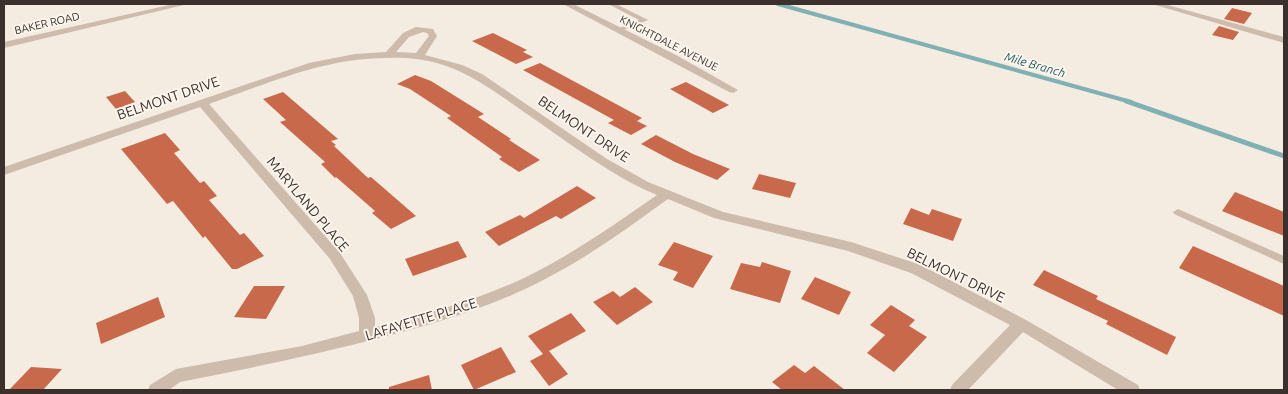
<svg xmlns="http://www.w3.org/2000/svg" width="1288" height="394" font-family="Ubuntu,sans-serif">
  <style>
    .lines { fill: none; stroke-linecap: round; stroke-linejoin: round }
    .stream-far1 { stroke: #7fb0b2; stroke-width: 4 }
    .stream { stroke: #7fb0b2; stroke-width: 5 }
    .building { fill: #c8694b }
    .service { fill: #cdbbac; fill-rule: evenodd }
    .minor { fill: #cdbbac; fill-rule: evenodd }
    .tertiary { fill: #cdbbac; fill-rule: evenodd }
    .labels { text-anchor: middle; stroke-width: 4; stroke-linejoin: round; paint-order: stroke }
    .far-street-label { font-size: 11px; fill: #3b302b; stroke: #fbf5ee }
    .far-water-label { font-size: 12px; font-style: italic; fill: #1f5a5e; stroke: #fbf5ee }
    .street-label { font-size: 14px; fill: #3b302b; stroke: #fbf5ee }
  </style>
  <rect width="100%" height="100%" fill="#f4ebe1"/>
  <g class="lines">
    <path class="stream-far1" d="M778,4L1131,102"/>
    <path class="stream" d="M1126,101L1284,156"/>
  </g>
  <path class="building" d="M1232,8L1252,13L1244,24L1224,19Z
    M1219,26L1239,32L1233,40L1212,35Z
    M493,33L527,50L523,52L533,57L516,64L472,41Z
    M540,63L642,118L637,121L647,126L631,135L608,123L614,120L523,70Z
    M415,75L431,81L484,114L478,117L511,139L509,140L540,160L519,172L499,159L502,157L447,118L451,116L410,89L397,84Z
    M686,82L729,105L713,113L670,89Z
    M125,91L135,102L116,109L106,97Z
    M283,92L338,139L331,141L336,145L334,146L368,178L371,177L416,216L391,229L372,213L375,211L336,177L335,178L321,164L325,162L280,122L286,120L263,99Z
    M165,133L180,150L174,153L200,183L204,181L217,196L209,200L240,235L244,233L264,256L237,269H232L205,236L203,238L173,201L167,204L121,149Z
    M656,135L693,154L730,169L717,180L675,162L641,144Z
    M759,174L796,183L790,198L752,189Z
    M577,186L596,198L561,219L556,216L499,246L485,232L520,215L524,218Z
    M1235,192L1284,212V236L1222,211Z
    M911,208L929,215L932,209L962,219L953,241L903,224Z
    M458,241L467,257L413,276L405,259Z
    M674,242L713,256L693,288L673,280L678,272L658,265Z
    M1193,246L1284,286V316L1179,268Z
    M762,262L791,271L780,303L730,289L741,263L760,267Z
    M1044,270L1098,296L1096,299L1176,337L1167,355L1106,324L1108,321L1033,285Z
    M815,277L851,292L839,315L801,299Z
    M254,286H285L266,319L234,317Z
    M635,287L653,302L617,325L593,302L613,291L620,297Z
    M158,297L165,317L101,344L96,323Z
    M891,305L915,320L909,326L927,337L894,372L867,353L885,335L870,325Z
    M571,313L586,331L549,351L568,374L549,386L530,361L543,354L528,336Z
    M501,347L516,372L474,390L461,365Z
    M794,365L805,373L814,366L845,390H782L772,382Z
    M31,367L62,369L43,390H9Z
    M429,375L432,390H389V387Z"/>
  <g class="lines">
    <path class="service" d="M608,4H616L648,20L621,31H617V29L639,20Z
      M1178,209L1284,256V264L1174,214L1173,212Z"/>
    <path class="minor" d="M563,4H573L676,55L738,90L733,93L729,92Z
      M1152,4H1164L1284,37V43Z
      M416,27L433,29L437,36L425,55L462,65L482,74L607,159L648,182L723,212L851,242L921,265L1026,320L1138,385L1140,390H1118L1023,332L968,390H950L952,385L1010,325L911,273L848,251L714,218L668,199C629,227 590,256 547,278C495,306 437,323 380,338C314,355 247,369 180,382L169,390H148L150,385L176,369L302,346L359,331V318L353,296L330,259L200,107L4,175V167L309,63L355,54L386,52L403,33ZM423,32L427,33L429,36L416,53L396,52L409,37ZM389,58C446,55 480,81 524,112C567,141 609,175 657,195C618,222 580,249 538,271C486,298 431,313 375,327V318L367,295L340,253L209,104C267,84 326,57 389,58Z"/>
    <path class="tertiary" d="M174,4H188L4,48V42Z"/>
  </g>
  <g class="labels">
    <g class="far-street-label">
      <text transform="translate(47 23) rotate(-13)" y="4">BAKER ROAD</text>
      <text transform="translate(669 43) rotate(27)" y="4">KNIGHTDALE AVENUE</text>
    </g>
    <g class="far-water-label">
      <text transform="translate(1035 65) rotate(16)" y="4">Mile Branch</text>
    </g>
    <g class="street-label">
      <text transform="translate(168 98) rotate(-19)" y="5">BELMONT DRIVE</text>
      <text transform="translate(584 129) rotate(34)" y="5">BELMONT DRIVE</text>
      <text transform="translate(308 204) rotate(50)" y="5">MARYLAND PLACE</text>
      <text transform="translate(956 275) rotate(26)" y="5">BELMONT DRIVE</text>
      <text transform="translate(421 319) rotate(-17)" y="5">LAFAYETTE PLACE</text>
    </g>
  </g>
  <rect width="1288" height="394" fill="none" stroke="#3b302b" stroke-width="10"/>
</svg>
